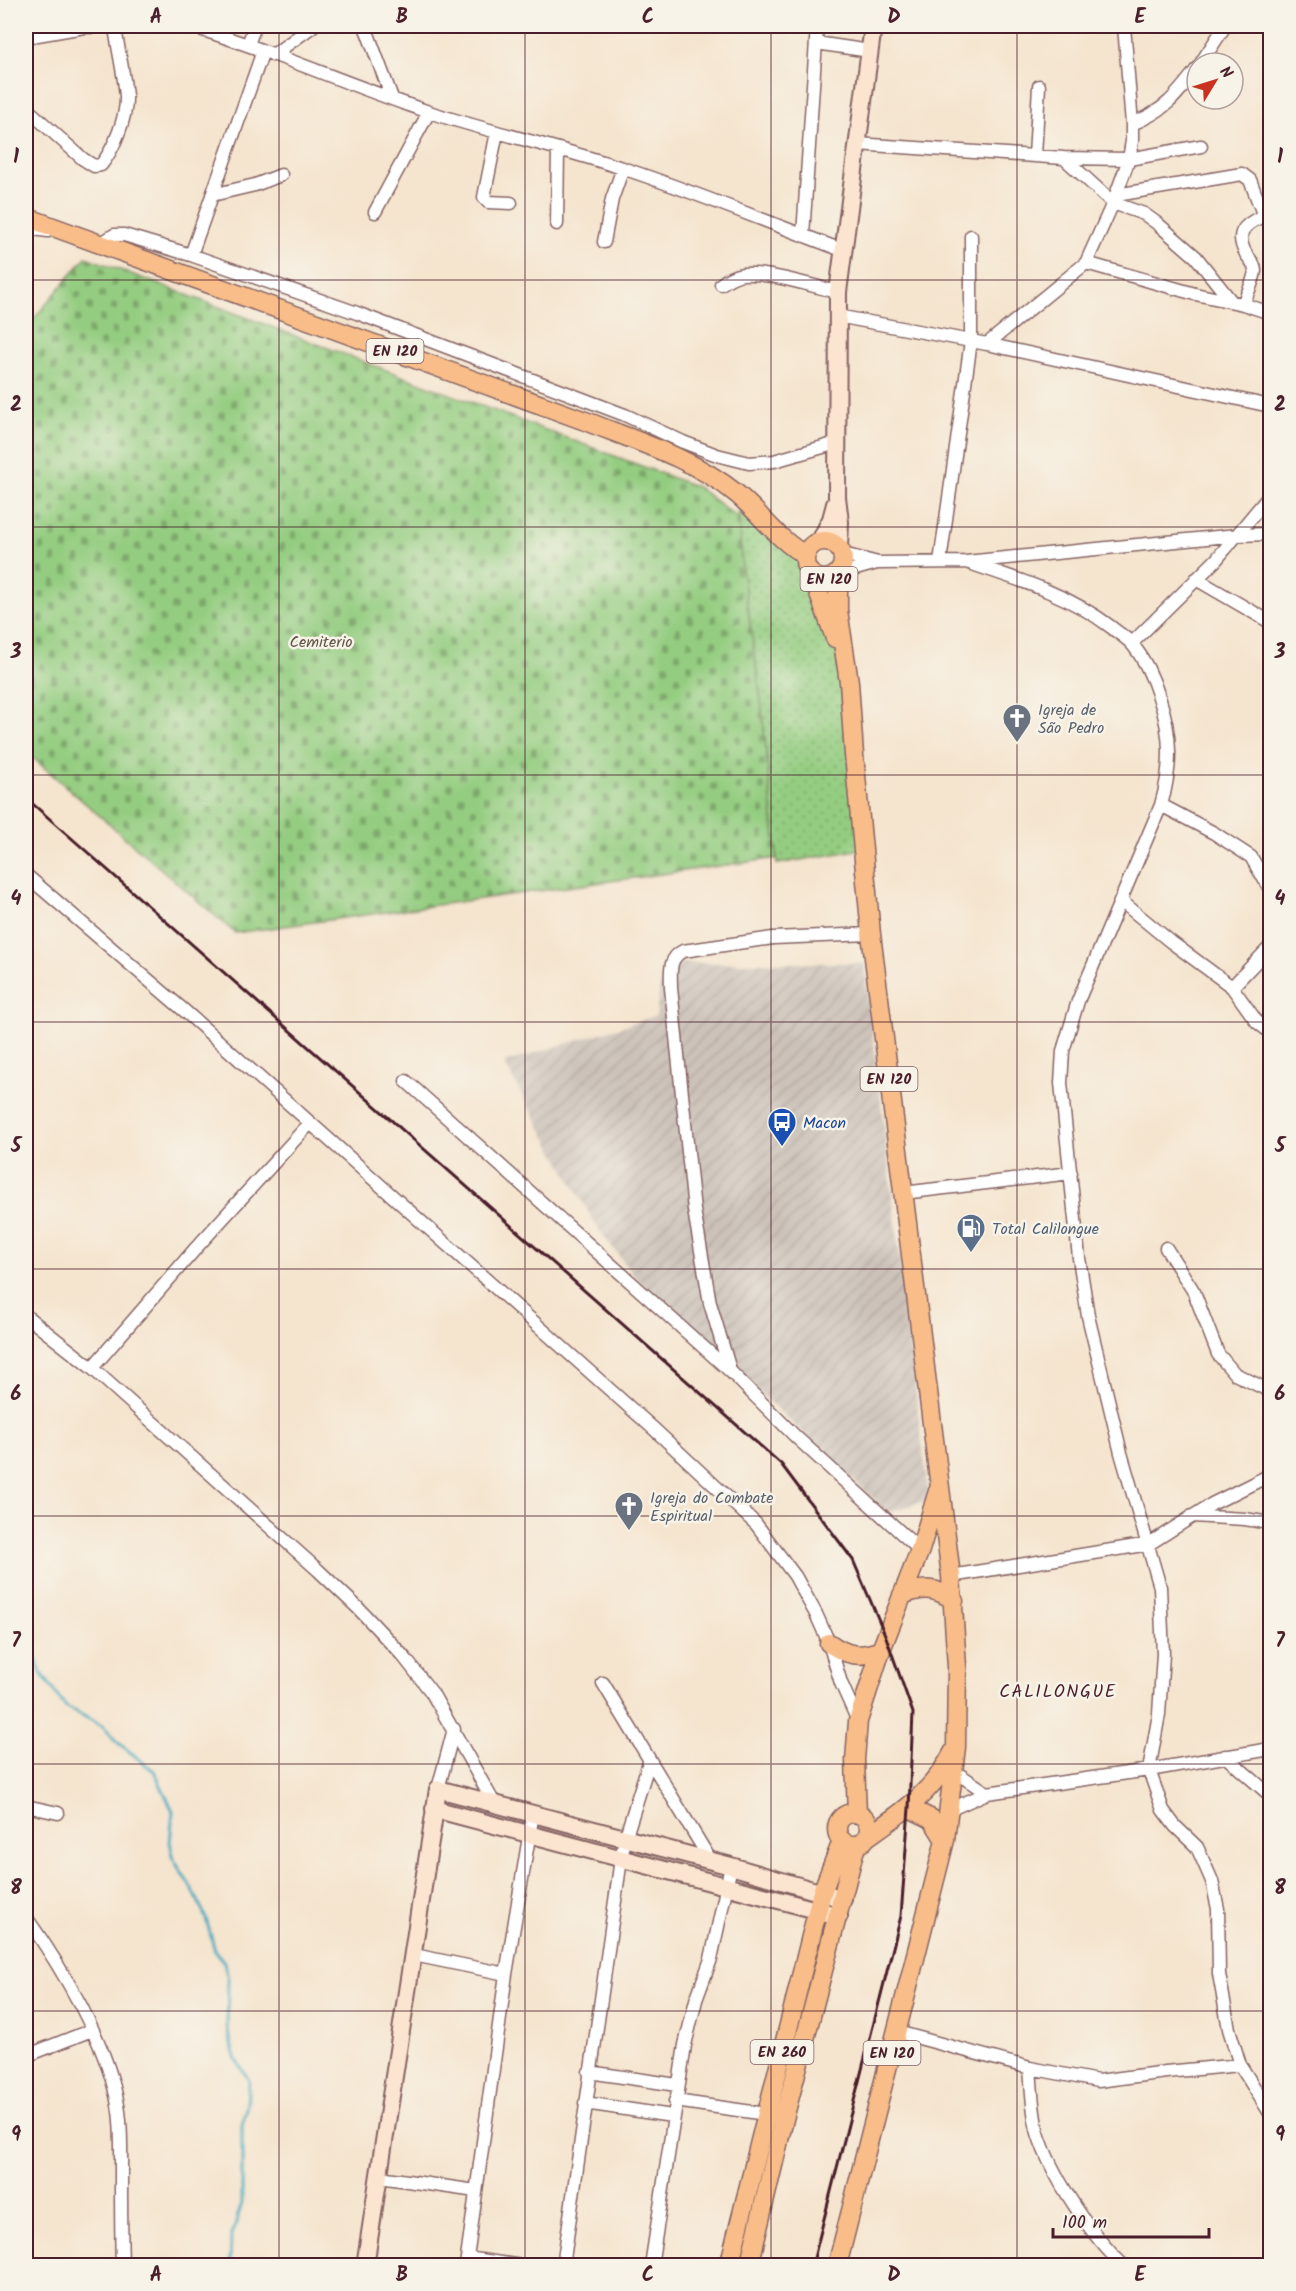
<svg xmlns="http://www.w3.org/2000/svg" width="1296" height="2291" font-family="Kalam,sans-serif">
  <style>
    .industrial { fill: url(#industrial-furrows) }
    .grass { fill: url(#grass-dots); stroke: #6f7656; stroke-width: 1.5 }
    .cemetery { fill: url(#cemetery-stones); stroke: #6f7656; stroke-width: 1.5 }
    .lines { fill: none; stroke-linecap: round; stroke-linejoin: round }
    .stream { stroke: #40a9c0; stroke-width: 3 }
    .street-casing { stroke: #866464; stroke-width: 15 }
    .secondary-casing { stroke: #866464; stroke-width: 20 }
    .primary-casing { stroke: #866464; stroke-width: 21 }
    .street { stroke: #fff; stroke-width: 12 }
    .secondary { stroke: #fce5d0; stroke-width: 16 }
    .primary { stroke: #f8bd89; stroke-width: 18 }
    .rail { stroke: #4a1f2b; stroke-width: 3 }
    .grid { fill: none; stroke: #4a1f2b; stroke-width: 1.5; stroke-opacity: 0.55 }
    .labels { text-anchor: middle; stroke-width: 5; stroke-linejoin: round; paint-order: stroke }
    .shield { fill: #f7f3e8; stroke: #7e5f64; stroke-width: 1.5 }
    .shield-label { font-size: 15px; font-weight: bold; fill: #4a1f2b }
    .park-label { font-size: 16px; fill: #605345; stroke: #f7f3e8 }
    .worship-label { font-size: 16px; fill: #5b616d; stroke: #f7f3e8; text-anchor: start }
    .transit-label { font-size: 16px; fill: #164399; stroke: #f7f3e8; text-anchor: start }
    .service-label { font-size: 16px; fill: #4e5e75; stroke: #f7f3e8; text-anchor: start }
    .neighbourhood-label { font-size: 18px; letter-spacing: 1.5px; fill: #4a1f2b; stroke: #f7f3e8 }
    .neatline { fill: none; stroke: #4a1f2b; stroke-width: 2 }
    .grid-label { font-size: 20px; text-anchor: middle; font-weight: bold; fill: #4a1f2b }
  </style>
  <defs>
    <pattern id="industrial-furrows" width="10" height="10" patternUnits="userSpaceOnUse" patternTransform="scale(1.5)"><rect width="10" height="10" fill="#ccc2b9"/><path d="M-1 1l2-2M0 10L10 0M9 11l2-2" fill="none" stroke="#b1a69f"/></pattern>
    <pattern id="grass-dots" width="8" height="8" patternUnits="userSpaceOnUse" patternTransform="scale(1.5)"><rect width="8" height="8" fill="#94cd81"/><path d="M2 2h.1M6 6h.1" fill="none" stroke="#7ba66a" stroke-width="1.8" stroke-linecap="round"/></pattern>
    <pattern id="cemetery-stones" width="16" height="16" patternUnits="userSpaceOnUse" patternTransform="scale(1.5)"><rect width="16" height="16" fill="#94cd81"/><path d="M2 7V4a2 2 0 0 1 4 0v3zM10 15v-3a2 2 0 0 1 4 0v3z" fill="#7ba66a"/></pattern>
  </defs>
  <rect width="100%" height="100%" fill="#f7f3e8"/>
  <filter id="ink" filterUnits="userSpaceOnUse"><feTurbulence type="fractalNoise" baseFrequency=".0167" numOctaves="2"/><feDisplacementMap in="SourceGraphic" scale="12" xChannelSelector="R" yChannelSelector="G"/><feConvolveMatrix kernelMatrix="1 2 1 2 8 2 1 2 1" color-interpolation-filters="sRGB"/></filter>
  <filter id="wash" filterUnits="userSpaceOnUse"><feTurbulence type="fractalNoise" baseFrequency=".008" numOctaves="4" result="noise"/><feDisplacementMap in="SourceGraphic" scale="24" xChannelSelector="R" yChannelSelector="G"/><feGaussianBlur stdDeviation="1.35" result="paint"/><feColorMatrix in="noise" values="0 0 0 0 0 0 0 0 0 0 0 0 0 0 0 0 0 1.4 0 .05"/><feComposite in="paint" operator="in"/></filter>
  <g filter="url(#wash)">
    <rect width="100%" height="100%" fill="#f5e4ce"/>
    <path class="industrial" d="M663,963H864L929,1500L888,1512L636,1278L597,1227L504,1063L656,1016Z"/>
    <path class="grass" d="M737,493L805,563L834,634L863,849L777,864L760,692L742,570Z"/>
    <path class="cemetery" d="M86,257L697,487L738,518L742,570L760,692L777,858L235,933L26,752V328Z"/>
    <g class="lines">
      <path class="stream" d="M26,1634L41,1673L65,1706L104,1727L116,1741L154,1771L173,1811L170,1842L174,1860L195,1894L206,1919L215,1951L224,1962L228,1979L227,2026L230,2041L236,2060L249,2080L247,2104L242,2125V2203L231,2238L230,2266"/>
    </g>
  </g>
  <g filter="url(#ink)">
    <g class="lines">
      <g class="street-casing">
        <path id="street" d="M190,26C271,50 348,85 429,112C493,133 560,147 625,169C698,193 769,223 842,250
          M365,26L392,98
          M26,37L84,27L115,26
          M816,43L870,51
          M248,44L255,26
          M273,55L313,26
          M1201,63L1225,26
          M26,108L83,159L94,166L101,165C114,149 127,117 126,96C124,73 118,50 115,27
          M1132,124C1166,110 1175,97 1197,69
          M497,132L484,197L488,202L511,203
          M857,144L1064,158L1129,159L1201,146
          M1035,156L1039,86
          M1064,158L1113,203L1144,214L1158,224L1196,257L1231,301
          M212,195L255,185L281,175
          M1116,195L1242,174L1250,180L1262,211L1261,217C1243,225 1235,234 1246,254C1250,260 1255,264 1255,271C1254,281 1247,294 1243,304
          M375,212L429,112
          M557,224L558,149
          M26,228L48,231
          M803,235L817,26
          M604,242L612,199L623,168
          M100,244L114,235H124L191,255L263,51
          M191,255L357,313L625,415L683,442L717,455L749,463L774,461L837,443
          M1086,263L1195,294L1243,304L1270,313
          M721,284C728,279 734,275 743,274C768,272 812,286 838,292
          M837,316L987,344L1270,406
          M987,344L1086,263L1113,203L1129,159L1132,141V124L1124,26
          M843,554L878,563L966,562L1237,535L1270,534
          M940,562L971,341V236
          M966,562C1017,579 1068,594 1111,627C1118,633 1127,638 1133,645C1145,660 1153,678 1159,697C1172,735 1172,767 1161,805L1078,1001L1063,1051L1061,1083L1079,1258L1088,1316L1121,1453L1160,1587L1163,1654L1159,1714L1149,1770L1163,1810L1175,1826L1197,1847L1212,1881L1218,1909L1219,1974L1229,2029L1240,2065L1270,2113
          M838,574L877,563
          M1196,579L1270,622
          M1132,643L1216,560L1270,495
          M1161,805L1214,833L1251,857L1270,889
          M26,875L187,1013L655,1430L756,1524L795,1576L816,1614L829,1643L841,1683L858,1721
          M1121,901L1171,942L1232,987L1257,1022L1270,1032
          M1232,987L1270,947
          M406,1081L730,1371L796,1437L920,1550
          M903,1193L1071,1173
          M1166,1248L1194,1292L1218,1354L1235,1374L1270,1391
          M26,1316L92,1368L318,1570L358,1608L404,1657L432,1693L494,1803
          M92,1368L196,1248L310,1123
          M730,1370L710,1303L694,1210L671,988C671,973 668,958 683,951L773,938L871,934
          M1192,1516L1245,1519L1270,1523
          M951,1576L1149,1544L1212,1504L1270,1475
          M603,1683L711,1861
          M1225,1756L1270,1795
          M954,1771L987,1793
          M438,1789L454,1729
          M26,1806L58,1813
          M949,1810L987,1793L1149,1770L1270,1749
          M26,1917C62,1968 107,2043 118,2105C122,2126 121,2148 121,2169C121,2201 121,2233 122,2266
          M414,1955L506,1974
          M897,2032L1030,2068C1032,2090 1032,2112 1038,2133C1051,2175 1091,2236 1124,2266
          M26,2056L92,2030
          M1030,2068L1098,2081L1166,2072L1240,2065
          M589,2072L677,2085
          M675,2101L766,2114
          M585,2103L672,2116
          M380,2177L476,2191
          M467,2258L522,2266
          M466,2266L506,1974L533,1813
          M563,2266L621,1859L625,1839L649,1762
          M651,2266L685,2045L696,2000L711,1959L731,1866"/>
      </g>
      <g class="secondary-casing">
        <path id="secondary" d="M820,541L831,519L835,504
          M839,547L840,522L837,497L838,292L873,26
          M434,1809L839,1916
          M365,2266L438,1789L731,1866L843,1899"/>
      </g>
      <g class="primary-casing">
        <path id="primary" d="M26,217L588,422C639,442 694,459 737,494C761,514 778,540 805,555
          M805 560a19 19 0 1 1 38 0a19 19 0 1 1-38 0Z
          M812,575L835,638
          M902,1595C923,1587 937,1587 954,1601
          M829,1643C847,1656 861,1658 881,1650
          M909,1808L932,1819L945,1840
          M837 1829a16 16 0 1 1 32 0a16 16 0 1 1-32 0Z
          M857,1814L855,1760L858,1721L881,1650L920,1550L938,1491
          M867,1837C903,1812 933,1792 954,1751
          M729,2266L822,1892L842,1841
          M749,2266L785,2115L856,1845
          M837,2266L945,1840L956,1747L957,1667L951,1576L871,934L854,755L849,682L838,610V574"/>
      </g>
      <use href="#street" class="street"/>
      <use href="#secondary" class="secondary"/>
      <use href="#primary" class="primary"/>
      <path class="rail" d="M26,798L781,1464L853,1560L886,1637L913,1713L909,1808L901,1916L812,2266"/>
    </g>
  </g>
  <path class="grid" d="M279,26V2266M525,26V2266M771,26V2266M1017,26V2266M26,280H1270M26,527H1270M26,775H1270M26,1022H1270M26,1269H1270M26,1516H1270M26,1764H1270M26,2011H1270"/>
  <defs>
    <g id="church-pin" transform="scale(1.5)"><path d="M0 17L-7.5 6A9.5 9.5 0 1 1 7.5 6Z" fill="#6b7280" stroke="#f7f3e8"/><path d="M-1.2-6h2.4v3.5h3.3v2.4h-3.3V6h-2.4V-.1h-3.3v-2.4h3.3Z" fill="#fff"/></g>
    <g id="bus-pin" transform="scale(1.5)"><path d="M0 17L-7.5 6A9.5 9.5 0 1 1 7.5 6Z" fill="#1a4fb4" stroke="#f7f3e8"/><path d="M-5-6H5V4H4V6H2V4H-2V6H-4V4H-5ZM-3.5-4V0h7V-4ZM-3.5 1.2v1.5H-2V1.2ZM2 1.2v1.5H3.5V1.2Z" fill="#fff"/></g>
    <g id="fuel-pin" transform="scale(1.5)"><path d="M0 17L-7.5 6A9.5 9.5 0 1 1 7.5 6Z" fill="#5c6f8a" stroke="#f7f3e8"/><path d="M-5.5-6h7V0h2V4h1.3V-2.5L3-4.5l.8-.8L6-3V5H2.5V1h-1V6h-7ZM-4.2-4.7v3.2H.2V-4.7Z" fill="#fff"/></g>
  </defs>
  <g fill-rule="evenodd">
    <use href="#church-pin" x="1017" y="718"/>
    <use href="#bus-pin" x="782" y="1122"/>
    <use href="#fuel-pin" x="971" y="1228"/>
    <use href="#church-pin" x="629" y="1506"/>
  </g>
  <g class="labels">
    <g class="shield">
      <rect x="366.5" y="339" width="57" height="24" rx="4.5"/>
      <rect x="800.5" y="567" width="57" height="24" rx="4.5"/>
      <rect x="860.5" y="1067" width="57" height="24" rx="4.5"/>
      <rect x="750.5" y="2040" width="63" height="24" rx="4.5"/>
      <rect x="863.5" y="2041" width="57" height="24" rx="4.5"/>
    </g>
    <g class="shield-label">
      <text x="395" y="356">EN 120</text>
      <text x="829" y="584">EN 120</text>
      <text x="889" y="1084">EN 120</text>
      <text x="782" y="2057">EN 260</text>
      <text x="892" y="2058">EN 120</text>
    </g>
    <g class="park-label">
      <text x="321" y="647">Cemiterio</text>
    </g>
    <g class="worship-label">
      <text x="1038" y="715">Igreja de<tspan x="1038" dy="18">São Pedro</tspan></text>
      <text x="650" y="1503">Igreja do Combate<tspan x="650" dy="18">Espiritual</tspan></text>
    </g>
    <g class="transit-label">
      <text x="803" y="1128">Macon</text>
    </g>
    <g class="service-label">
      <text x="992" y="1234">Total Calilongue</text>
    </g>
    <g class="neighbourhood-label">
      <text x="1058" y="1697">CALILONGUE</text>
    </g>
  </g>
  <rect width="1296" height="2291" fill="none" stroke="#f7f3e8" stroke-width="66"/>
  <g transform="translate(1215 81) rotate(52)"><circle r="28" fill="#f7f3e8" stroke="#b29e9c" stroke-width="1.5"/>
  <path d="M0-4.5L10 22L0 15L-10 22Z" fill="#c8321e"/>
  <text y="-9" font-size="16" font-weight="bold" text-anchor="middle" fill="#4a1f2b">N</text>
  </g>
  <path d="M1053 2228v9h156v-9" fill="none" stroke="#4a1f2b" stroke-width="3"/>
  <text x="1062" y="2228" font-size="18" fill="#4a1f2b" stroke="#f7f3e8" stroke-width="4.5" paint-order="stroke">100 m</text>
  <rect x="33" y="33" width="1230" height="2225" class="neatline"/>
  <g class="grid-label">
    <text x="156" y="23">A</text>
    <text x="402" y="23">B</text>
    <text x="648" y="23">C</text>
    <text x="894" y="23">D</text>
    <text x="1140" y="23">E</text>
    <text x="16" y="163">1</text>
    <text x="1280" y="163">1</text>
    <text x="16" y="411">2</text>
    <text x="1280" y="411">2</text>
    <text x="16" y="658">3</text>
    <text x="1280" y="658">3</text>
    <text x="16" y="905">4</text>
    <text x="1280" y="905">4</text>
    <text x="16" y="1152">5</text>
    <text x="1280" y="1152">5</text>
    <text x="16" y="1400">6</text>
    <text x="1280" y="1400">6</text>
    <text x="16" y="1647">7</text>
    <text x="1280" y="1647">7</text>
    <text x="16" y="1894">8</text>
    <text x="1280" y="1894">8</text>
    <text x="16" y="2141">9</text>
    <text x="1280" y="2141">9</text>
    <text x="156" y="2281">A</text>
    <text x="402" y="2281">B</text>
    <text x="648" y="2281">C</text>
    <text x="894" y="2281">D</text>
    <text x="1140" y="2281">E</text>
  </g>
</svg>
